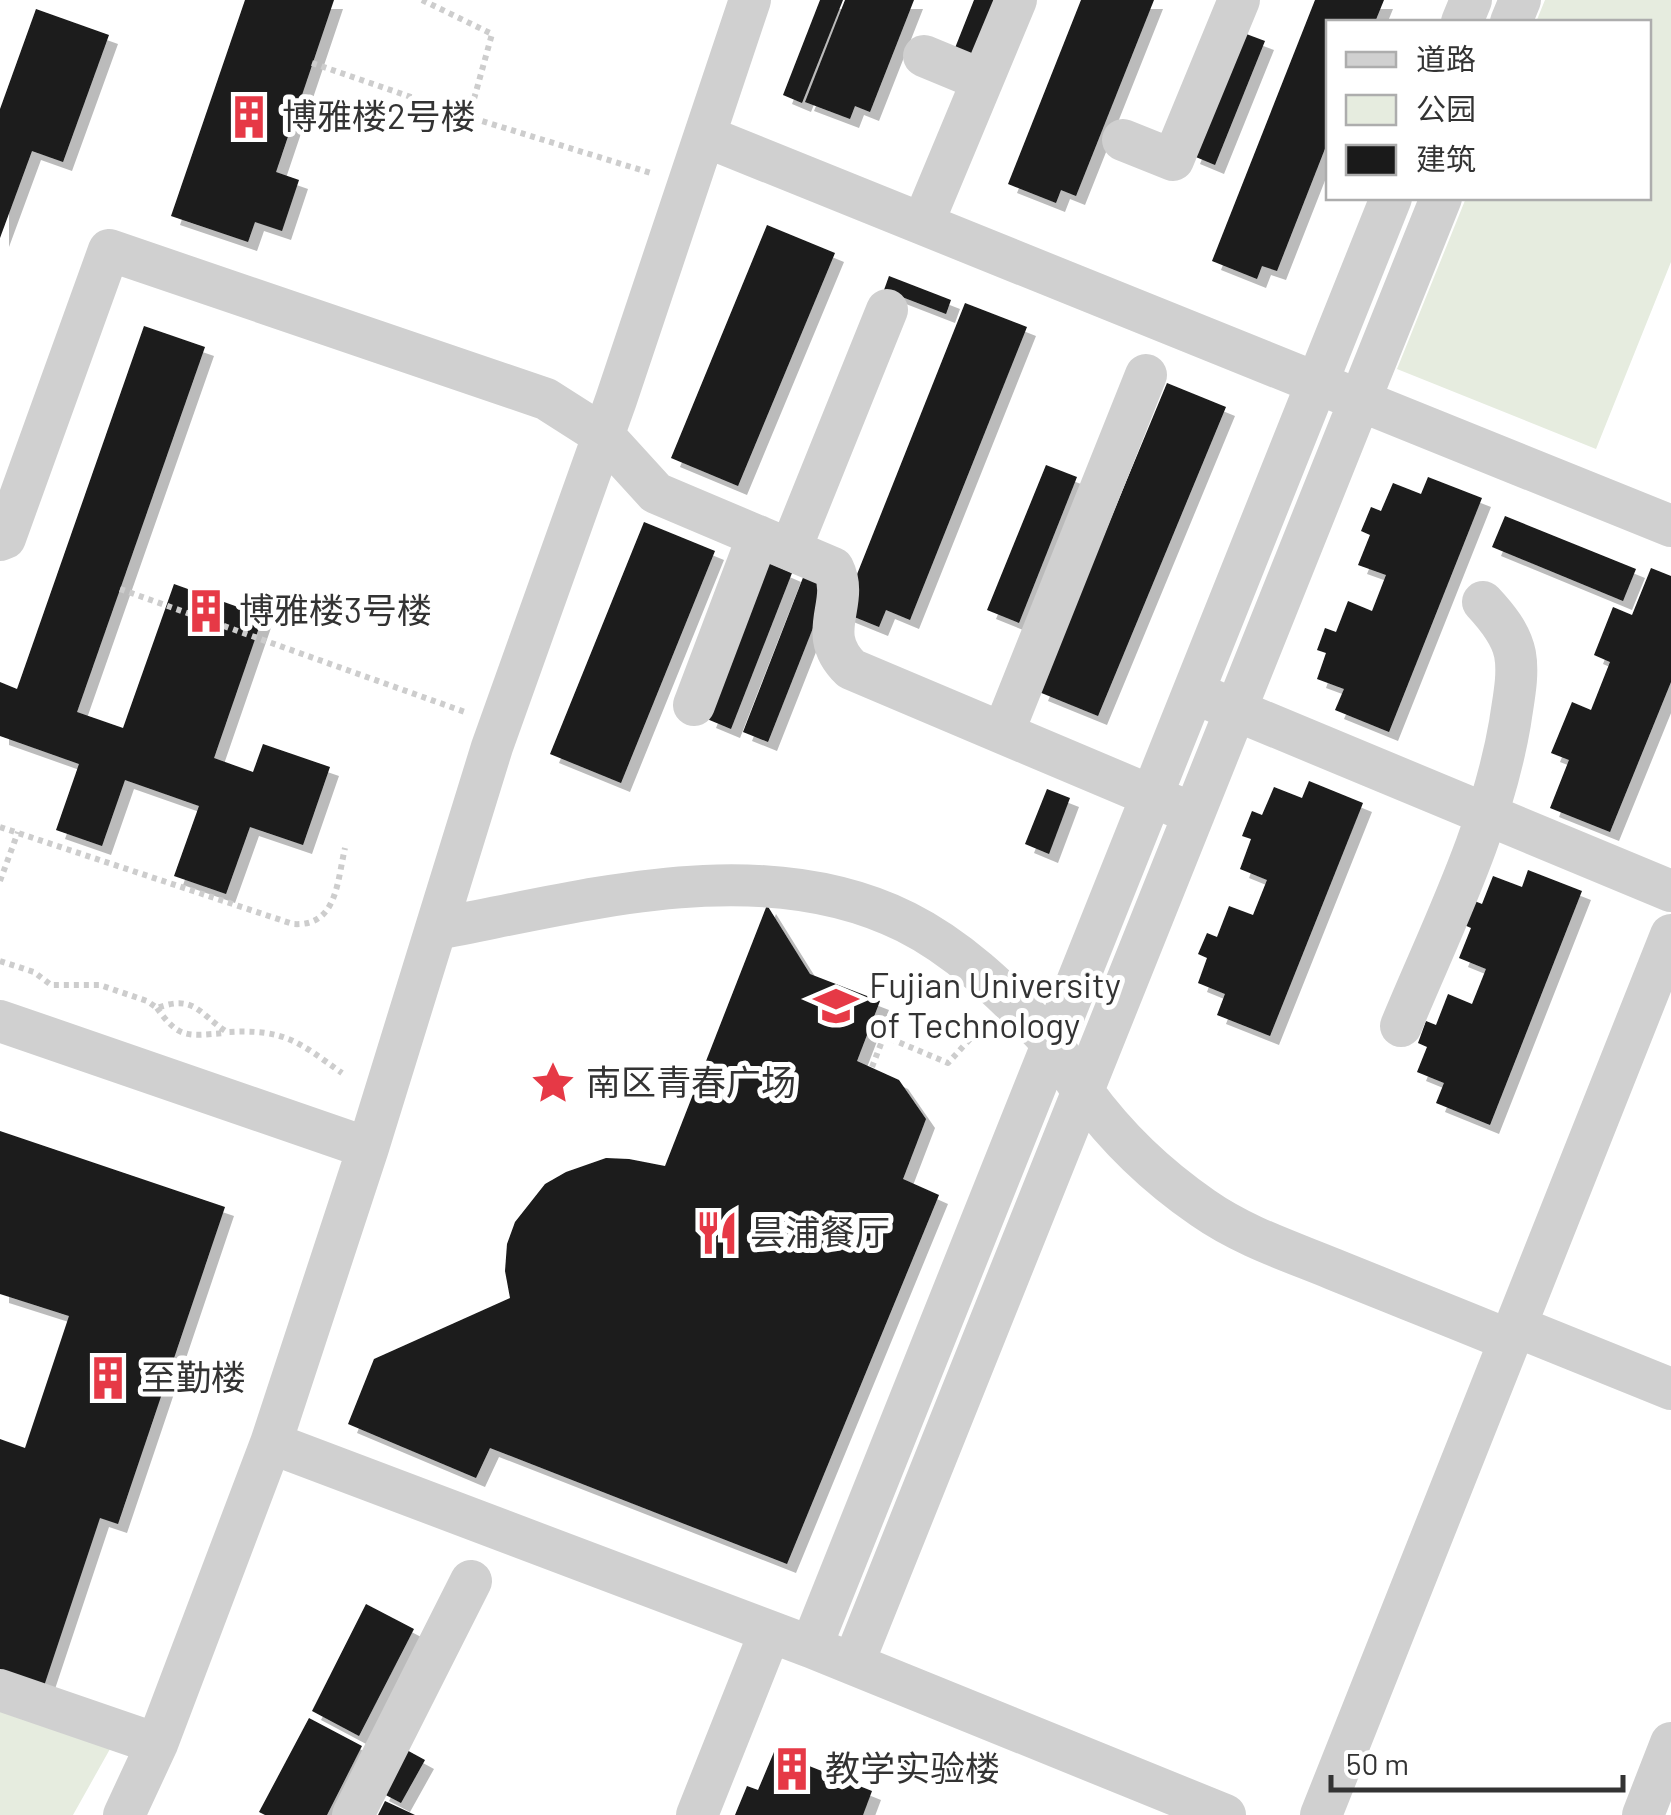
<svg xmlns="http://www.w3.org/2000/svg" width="1671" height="1815" font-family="Barlow,'Noto Sans SC',sans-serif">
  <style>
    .green { fill: #e6ecdf }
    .building { fill: #1a1a1a; filter: url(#shadow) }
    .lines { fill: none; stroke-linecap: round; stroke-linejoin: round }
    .path { stroke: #cdcdcd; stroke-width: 6; stroke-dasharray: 5 5; stroke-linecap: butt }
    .minor { stroke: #d0d0d0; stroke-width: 42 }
    .labels { text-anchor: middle; stroke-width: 10; stroke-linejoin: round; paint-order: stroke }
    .poi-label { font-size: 35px; fill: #333; stroke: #fff; text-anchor: start }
  </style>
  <defs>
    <filter id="shadow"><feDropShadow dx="9" dy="9" stdDeviation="0" flood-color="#0004"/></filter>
  </defs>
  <rect width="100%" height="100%" fill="#fff"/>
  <path class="green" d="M1545,0H1671V262L1596,449L1397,369L1466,198H1648V22H1536Z
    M0,1710L110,1749L73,1815H0Z"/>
  <path class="building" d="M245,0H334L276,172L299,180L282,231L255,222L248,242L171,216Z
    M820,0H843L802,103L783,95Z
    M845,0H914L870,112L855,106L850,119L805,102Z
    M974,0H994L972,55L955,48Z
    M1081,0H1154L1076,196L1061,190L1056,203L1008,184Z
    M1315,0H1384L1375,22H1328V141L1277,271L1262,266L1257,279L1212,261Z
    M36,9L109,35L63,162L32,151L0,238V109Z
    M1241,32L1265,41L1215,165L1191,155Z
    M767,225L835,253L738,486L671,458Z
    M889,276L951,300L946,314L884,290Z
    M965,303L1027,327L910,620L886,610L879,627L842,612Z
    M144,326L205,347L77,712L123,728L174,584L263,616L214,758L253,772L263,744L330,767L303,845L250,827L226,894L174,876L199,806L125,780L102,846L56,830L79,764L0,736V682L17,689Z
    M1167,383L1226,407L1098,716L1039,692Z
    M1046,465L1077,477L1019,623L987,610Z
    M1428,477L1482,498L1389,732L1335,710L1344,689L1317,679L1326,653L1317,650L1325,628L1336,632L1348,601L1372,611L1386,575L1358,565L1370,535L1361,531L1371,507L1381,511L1393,483L1421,494Z
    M1505,516L1636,569L1623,601L1492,547Z
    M644,522L715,551L621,783L550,754Z
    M769,563L792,573L731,729L707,719Z
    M1651,568L1671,576V682L1610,832L1550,808L1569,760L1551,753L1572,702L1591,710L1610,662L1594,655L1613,607L1632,615Z
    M804,575L820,581L824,600L768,742L743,732Z
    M1309,781L1363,803L1270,1036L1217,1015L1225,994L1198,983L1207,958L1198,954L1207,933L1217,937L1229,906L1253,915L1267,880L1240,869L1251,839L1242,836L1252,811L1262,815L1274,787L1302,798Z
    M1047,789L1070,798L1049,854L1025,844Z
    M1528,870L1582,891L1490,1125L1436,1103L1444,1083L1417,1072L1427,1047L1418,1043L1426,1021L1436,1025L1448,994L1472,1004L1486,969L1459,958L1471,928L1462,924L1472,900L1482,904L1493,876L1522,887Z
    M767,905L810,974L880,1001L857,1061L899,1080L926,1119L903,1179L939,1195L787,1564L490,1448L476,1478L348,1424L374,1359L510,1298L505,1271L507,1244L515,1222L545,1184L566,1172L606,1158L629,1159L665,1166Z
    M0,1131L225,1207L118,1524L100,1518L44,1686L0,1671V1439L25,1448L69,1316L0,1294Z
    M366,1604L414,1629L359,1736L312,1711Z
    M309,1718L362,1746L327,1815H265L259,1812Z
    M403,1748L425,1760L401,1803L380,1792Z
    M774,1752L872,1791L863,1815H735L747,1786L758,1790Z
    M385,1801L415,1815H378Z"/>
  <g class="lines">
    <path class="path" d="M422,0L492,34L469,117
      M312,63L469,117L654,174
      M120,589L465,712
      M0,827L293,924C337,927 337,882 345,848
      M0,881L18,832
      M0,961L34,972L51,985H100L147,1001L157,1008C195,994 199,1014 227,1032C285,1029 297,1041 342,1073
      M157,1008C179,1039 187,1036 224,1033
      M872,1067L884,1036L948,1063L980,1028"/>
    <path class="minor" d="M1462,22L1471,0
      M1511,22L1520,0
      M924,56L982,80
      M707,137L1671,526
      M1123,140L1173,160L1239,0
      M923,223L1016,0
      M0,540L5,538L109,250L546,399L604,436L656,493L833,568C851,604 813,632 851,669L1194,814
      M791,548L887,310
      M1209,699L1671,891
      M694,705L758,536
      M1003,733L1146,375
      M437,929C585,901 762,850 906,922C958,948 1000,989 1041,1031C1058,1049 1069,1072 1084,1093C1116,1137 1158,1177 1203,1208C1243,1236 1289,1251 1333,1269C1392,1293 1451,1316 1509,1340
      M0,1021L368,1148
      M1401,1026C1442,927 1492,829 1510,723C1513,701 1519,676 1515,654C1511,634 1497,617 1483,602
      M1515,1326L1671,1389
      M271,1443L811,1647L1225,1815
      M811,1647L1391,198
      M853,1664L1441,198
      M0,1690L157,1744
      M124,1815L157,1744L271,1443L368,1148L492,747L616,400L750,0
      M353,1815L471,1581
      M697,1815L770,1632
      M1321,1815L1671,935
      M1643,1815L1671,1743"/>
  </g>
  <defs>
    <g id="building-bare" transform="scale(3.45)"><path d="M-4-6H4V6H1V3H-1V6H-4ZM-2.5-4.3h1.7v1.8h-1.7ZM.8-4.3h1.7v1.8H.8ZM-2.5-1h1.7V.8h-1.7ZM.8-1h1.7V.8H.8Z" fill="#e63946" stroke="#fff" stroke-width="2.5" paint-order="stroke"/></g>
    <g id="university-bare" transform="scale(3.45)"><path d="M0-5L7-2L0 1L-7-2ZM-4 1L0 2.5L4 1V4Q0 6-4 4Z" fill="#e63946" stroke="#fff" stroke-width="2.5" paint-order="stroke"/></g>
    <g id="sight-bare" transform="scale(3.45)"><path d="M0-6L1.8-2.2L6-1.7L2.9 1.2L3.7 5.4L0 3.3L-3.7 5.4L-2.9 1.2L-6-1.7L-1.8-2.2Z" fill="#e63946" stroke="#fff" stroke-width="2.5" paint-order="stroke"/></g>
    <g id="restaurant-bare" transform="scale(3.45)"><path d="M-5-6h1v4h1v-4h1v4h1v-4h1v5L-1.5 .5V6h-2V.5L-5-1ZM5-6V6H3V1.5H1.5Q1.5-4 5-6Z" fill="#e63946" stroke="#fff" stroke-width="2.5" paint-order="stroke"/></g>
  </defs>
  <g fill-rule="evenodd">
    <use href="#building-bare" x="249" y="117"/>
    <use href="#building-bare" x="206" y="611"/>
    <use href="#university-bare" x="836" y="1006"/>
    <use href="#sight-bare" x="553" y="1083"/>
    <use href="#restaurant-bare" x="717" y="1233"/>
    <use href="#building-bare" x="108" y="1378"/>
    <use href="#building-bare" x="792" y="1769"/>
  </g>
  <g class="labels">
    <g class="poi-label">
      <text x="282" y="129">博雅楼2号楼</text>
      <text x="239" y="623">博雅楼3号楼</text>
      <text x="869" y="998">Fujian University<tspan x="869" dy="40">of Technology</tspan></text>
      <text x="586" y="1095">南区青春广场</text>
      <text x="750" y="1245">昙浦餐厅</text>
      <text x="141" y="1390">至勤楼</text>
      <text x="825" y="1781">教学实验楼</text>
    </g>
  </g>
  <rect x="1326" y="20" width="325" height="180" fill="#ffffff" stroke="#adadad" stroke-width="2.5"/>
  <rect x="1346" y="52" width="50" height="15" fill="#d0d0d0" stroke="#adadad" stroke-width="2.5"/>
  <text x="1416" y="70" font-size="30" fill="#333333">道路</text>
  <rect x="1346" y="95" width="50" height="30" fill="#e6ecdf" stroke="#adadad" stroke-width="2.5"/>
  <text x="1416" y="120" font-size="30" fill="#333333">公园</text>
  <rect x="1346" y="145" width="50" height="30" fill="#1a1a1a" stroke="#adadad" stroke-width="2.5"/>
  <text x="1416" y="170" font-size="30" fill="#333333">建筑</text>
  <path d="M1331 1775v15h292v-15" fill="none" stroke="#333333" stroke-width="5"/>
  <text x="1346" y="1775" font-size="30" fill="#333333" stroke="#ffffff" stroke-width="8" paint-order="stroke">50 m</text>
</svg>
